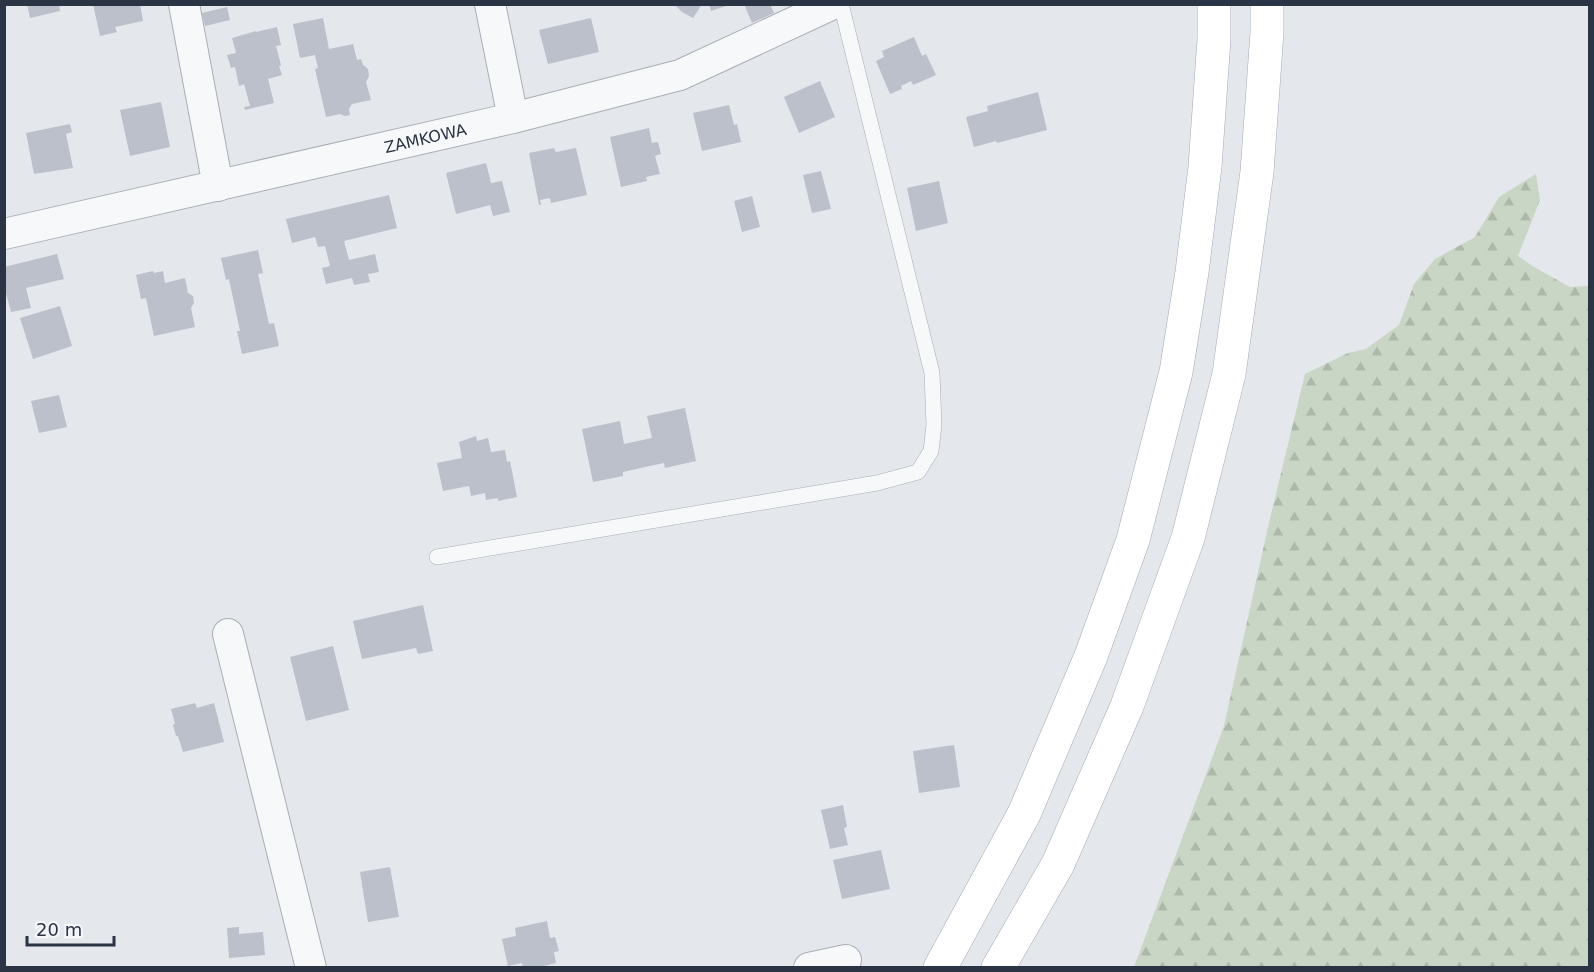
<svg xmlns="http://www.w3.org/2000/svg" width="1594" height="972" font-family="'DejaVu Sans',sans-serif">
  <style>
    .forest { fill: url(#forest-firs) }
    .building { fill: #bbc0ca }
    .lines { fill: none; stroke-linecap: round; stroke-linejoin: round }
    .lane-casing { stroke: #a9aeb7; stroke-width: 16 }
    .street-casing { stroke: #a9aeb7; stroke-width: 32 }
    .primary-casing { stroke: #a3abb8; stroke-width: 34 }
    .lane { stroke: #f7f8fa; stroke-width: 15 }
    .street { stroke: #f7f8fa; stroke-width: 30 }
    .primary { stroke: #fff; stroke-width: 33 }
    .labels { text-anchor: middle; stroke-width: 4.5; stroke-linejoin: round; paint-order: stroke }
    .street-label { font-size: 16px; fill: #2b3445; stroke: #f4f6f9 }
  </style>
  <defs>
    <pattern id="forest-firs" width="22" height="20" patternUnits="userSpaceOnUse" patternTransform="scale(1.5)"><rect width="22" height="20" fill="#c9d6c5"/><path d="M5 1l3.5 6h-7zM16 11l3.5 6h-7z" fill="#adb8ab"/></pattern>
  </defs>
  <rect width="100%" height="100%" fill="#e4e7ec"/>
  <path class="forest" d="M1536,174L1540,200L1518,256L1534,267L1570,287L1589,286V967H1134L1224,726L1268,527L1305,374L1348,353L1366,349L1399,325L1414,284L1435,259L1475,237L1499,197Z"/>
  <path class="building" d="M27,4H59L60,11L30,18Z
    M93,4H140L143,21L115,27L117,32L100,36Z
    M674,4H702L693,18L682,12Z
    M709,4H729V5L711,11Z
    M744,4H770L774,13L752,23Z
    M227,7L230,20L205,26L202,13Z
    M323,18L329,49L353,44L357,60L361,59L363,65L368,69L369,76L366,82L371,100L352,104L349,109L350,115L345,116L340,114L326,117L315,69L318,68L315,55L300,58L293,24Z
    M591,18L599,52L548,64L539,30Z
    M277,27L281,45L276,46L281,65L279,66L282,75L268,79L274,103L245,110L244,107L250,106L244,84L239,86L235,67L231,68L227,55L236,53L232,38L256,31V32Z
    M914,37L922,56L926,54L936,75L913,85L911,81L901,86L902,89L890,94L876,61L884,57L882,51Z
    M820,81L835,117L799,133L784,97Z
    M1038,92L1047,130L997,143L996,141L974,147L966,117L988,111L987,106Z
    M161,102L170,147L130,156L120,110Z
    M729,105L734,125L737,124L741,142L702,151L693,113Z
    M70,124L72,132L66,134L73,168L34,174L26,133Z
    M649,128L652,143L658,142L661,154L655,156L660,174L646,177L647,181L621,187L610,137Z
    M554,148L556,152L576,148L587,195L551,203L550,198L540,200L541,205H539L529,153Z
    M486,163L491,183L502,181L510,212L493,216L490,205L456,214L446,173Z
    M821,171L831,209L812,213L803,175Z
    M939,181L948,223L916,231L907,188Z
    M389,195L397,228L344,241L349,260L375,254L379,272L368,274L370,282L354,285L352,278L326,284L322,268L330,266L325,246L318,247L315,237L292,243L286,219Z
    M752,196L760,227L742,232L734,201Z
    M258,250L263,273L258,274L269,324L274,323L279,346L242,354L237,331H240L229,279L226,280L221,258Z
    M57,254L64,279L26,288L31,308L11,312L6,293H4V267Z
    M153,271L154,273L163,271L165,283L185,278L188,293L193,296L194,303L191,308L195,327L154,336L146,298L141,299L136,275Z
    M60,306L72,346L33,359L20,318Z
    M59,395L67,427L39,433L31,401Z
    M685,408L696,461L665,468L664,463L645,467L623,472V476L593,482L582,429L620,421L624,444L652,438L647,416Z
    M476,436L477,441L488,438L491,452L505,450L507,462L510,461L517,497L498,501V498L486,500L485,493L471,496L469,486L443,491L437,463L462,458L459,442Z
    M423,605L433,651L418,654L416,648L362,659L353,621Z
    M333,646L349,710L306,721L290,657Z
    M195,703L197,708L214,703L224,742L183,752L178,736H176L173,725L175,724L171,709Z
    M954,745L960,787L919,793L913,751Z
    M843,805L847,827L844,828L848,845L830,849L821,810Z
    M881,850L890,889L842,899L833,860Z
    M390,867L399,917L368,922L360,872Z
    M547,921L550,938L555,937L559,951L554,952L556,963L536,968H523L522,963L508,966L502,939L516,936L515,928Z
    M239,927V934L263,932L265,955L229,958L227,928Z"/>
  <g class="lines">
    <g class="lane-casing">
      <path id="lane" d="M437,557L877,483L918,472L931,451L934,425L932,373L841,4"/>
    </g>
    <g class="street-casing">
      <g id="street">
        <path d="M184,4L218,186"/>
        <path d="M490,4L513,118"/>
        <path id="s1" d="M4,234L513,118L680,75L833,4"/>
        <path d="M228,634L311,968"/>
        <path d="M809,968L846,960"/>
      </g>
    </g>
    <g class="primary-casing">
      <path id="primary" d="M940,968L1024,814L1091,656L1133,540L1176,372L1192,272L1205,167L1214,39V4
        M998,968L1058,864L1127,706L1188,538L1229,374L1257,172L1267,32V4"/>
    </g>
    <use href="#lane" class="lane"/>
    <use href="#street" class="street"/>
    <use href="#primary" class="primary"/>
  </g>
  <g class="labels">
    <g class="street-label">
      <text dy="6" stroke="none"><textPath href="#s1" startOffset="432">ZAMKOWA</textPath></text>
    </g>
  </g>
  <rect width="1594" height="972" fill="none" stroke="#2b3445" stroke-width="12"/>
  <path d="M27 936v9h87v-9" fill="none" stroke="#2b3445" stroke-width="3"/>
  <text x="36" y="936" font-size="18" fill="#2b3445" stroke="#f4f6f9" stroke-width="4.5" paint-order="stroke">20 m</text>
</svg>
